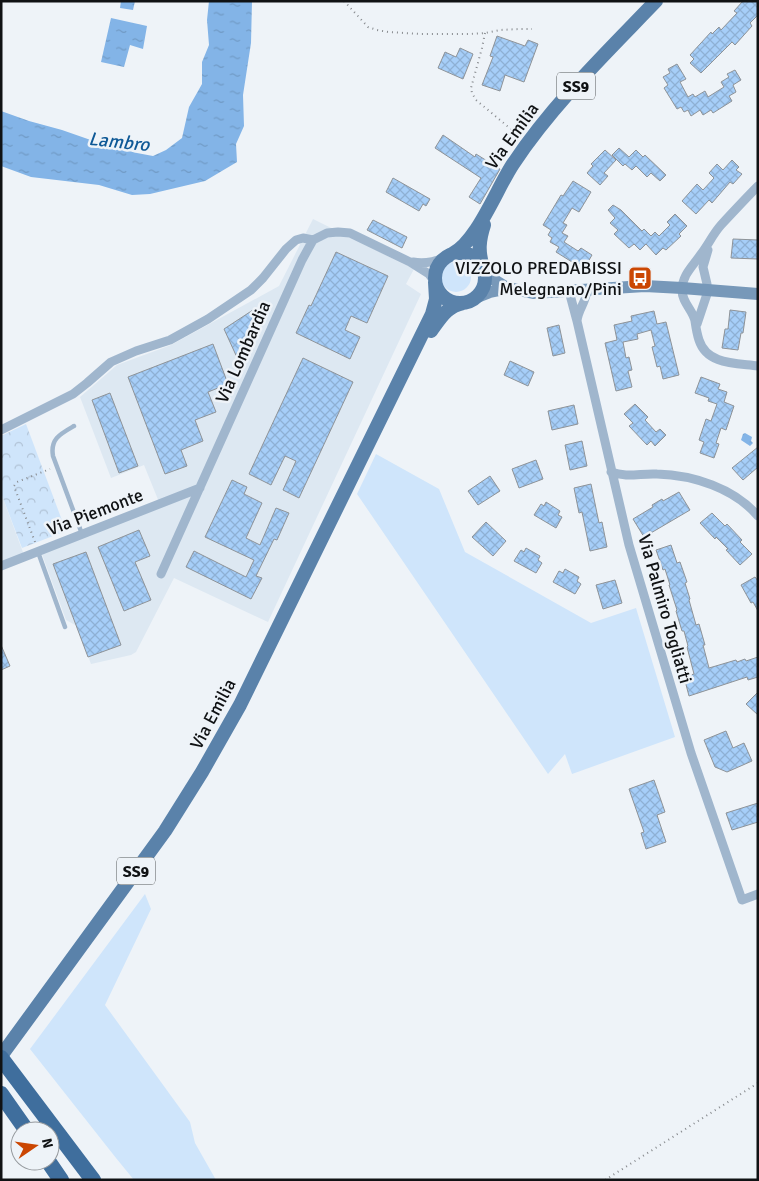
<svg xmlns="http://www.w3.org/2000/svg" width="759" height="1181" font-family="Signika,sans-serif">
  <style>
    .built { fill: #dde8f2 }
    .grass { fill: #cfe5fb }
    .park { fill: url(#park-crowns) }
    .water { fill: url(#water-ripples) }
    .building { fill: url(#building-cross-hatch); stroke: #8e9398 }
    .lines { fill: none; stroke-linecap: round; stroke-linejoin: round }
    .path { stroke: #878a8e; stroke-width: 2; stroke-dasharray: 1 4; stroke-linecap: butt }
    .lane { stroke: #a0b6cd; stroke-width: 4.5 }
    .street { stroke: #a0b6cd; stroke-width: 9 }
    .secondary { stroke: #7798b9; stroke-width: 12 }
    .primary { stroke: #5a82aa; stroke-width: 14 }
    .highway { stroke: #3f6e9d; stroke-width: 16 }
    .labels { text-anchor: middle; stroke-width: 5; stroke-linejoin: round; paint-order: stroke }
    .shield { fill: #eef3f8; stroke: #535658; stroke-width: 1 }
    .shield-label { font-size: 16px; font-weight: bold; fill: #101214 }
    .street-label { font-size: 18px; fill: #101214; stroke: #eef3f8 }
    .poi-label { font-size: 18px; fill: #101214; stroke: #eef3f8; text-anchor: end }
    .water-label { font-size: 19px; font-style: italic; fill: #0f5996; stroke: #eef3f8 }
  </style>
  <defs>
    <pattern id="park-crowns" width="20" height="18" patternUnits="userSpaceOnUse" patternTransform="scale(1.25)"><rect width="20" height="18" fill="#cfe5fb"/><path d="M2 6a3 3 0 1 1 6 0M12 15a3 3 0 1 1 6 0" fill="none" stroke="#b1c3d6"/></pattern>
    <pattern id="water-ripples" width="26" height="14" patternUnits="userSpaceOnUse" patternTransform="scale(1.25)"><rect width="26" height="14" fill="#83b4e7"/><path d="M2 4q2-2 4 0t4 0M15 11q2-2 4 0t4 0" fill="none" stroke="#709ac5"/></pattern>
    <pattern id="building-cross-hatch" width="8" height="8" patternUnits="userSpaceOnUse" patternTransform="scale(1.25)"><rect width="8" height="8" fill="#a6cef8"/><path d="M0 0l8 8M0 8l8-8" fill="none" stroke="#8eb0d4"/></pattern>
  </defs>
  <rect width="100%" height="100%" fill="#eef3f8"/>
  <path class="built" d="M313,219L414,269L406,284L421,294L268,622L174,578L136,652L131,655L91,664L77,626L66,620L40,549L159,502L144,465L111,478L80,397L117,365L171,345L279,286Z
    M1,493L24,555L1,564Z"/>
  <path class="grass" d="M441 277a15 15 0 1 1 30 0a15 15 0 1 1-30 0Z
    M376,454L439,489L465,552L591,623L636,608L675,737L572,774L565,754L548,774L357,494Z
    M145,894L151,909L105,1005L190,1122L195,1143L216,1180H134L116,1158L30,1049Z"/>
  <path class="park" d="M26,424L66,531L22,548L1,493V436Z"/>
  <path class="water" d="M121,1H135L133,10L120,8Z
    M209,1H252L251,43L243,95L244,126L236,144L237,162L205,181L150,194L132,195L99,185L31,177L1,166V111L29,121L62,130L105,145L137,153L153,156L166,150L182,138L189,107L202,84V62L209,45L207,20Z
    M111,18L147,26L143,49L130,45L124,67L101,62Z
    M745,433L752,437L751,441L753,443L750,446L741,440L743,434Z"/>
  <path class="building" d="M743,1H758V15L750,23L752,26L735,45L732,42L701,73L690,63L694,59L690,55L711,32L712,34L719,27L721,30L737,13L734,11Z
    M497,36L525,46L528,40L538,44L524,82L505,75L500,91L482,85L493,57L490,56Z
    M460,48L473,54L463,79L438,68L445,52L456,57Z
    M677,64L686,79L680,82L688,97L693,94L695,97L705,91L708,97L724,87L721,82L729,77L727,74L735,70L741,80L733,85L736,92L729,96L732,101L713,113L711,110L703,115L700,110L691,116L688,110L684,112L681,107L677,109L664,88L668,85L663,77L670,73L668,69Z
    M443,135L475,157L476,154L500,169L480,204L469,197L481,178L435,148Z
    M619,148L629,157L636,150L643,157L645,155L666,175L660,181L651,173L647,177L636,166L632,170L625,164L623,166L612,155Z
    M605,150L616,160L604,173L608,176L600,185L587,173L593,166L591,164Z
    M732,160L739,167L736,170L742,174L733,184L730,182L712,203L709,200L696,214L682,201L697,184L703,190L714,178L709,173L717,164L723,170Z
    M393,178L430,199L426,206L423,204L419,211L386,192Z
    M573,181L591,192L579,212L572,208L563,223L567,225L562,233L568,236L564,242L578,251L581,248L592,255L585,267L573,260L572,262L556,252L559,247L550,242L552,238L548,235L551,230L543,225L561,195L563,196Z
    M613,205L621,210L642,231L644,229L651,236L655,232L659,236L670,225L667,222L675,214L687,226L679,234L681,236L666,250L663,248L656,255L646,244L640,250L634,244L629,248L614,234L618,230L610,223L615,218L608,210Z
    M373,220L407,237L402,248L367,230Z
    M733,239L758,240V259L731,258Z
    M336,252L388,276L367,323L351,316L345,330L360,337L350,359L296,333L309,305L311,306Z
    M256,308L264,312L240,364L224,329Z
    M730,310L746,312L743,333H741L738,350L722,348L725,329H728Z
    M654,311L657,324L666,322L679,375L663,379L660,366L657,367L652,347L655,346L651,330L637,334L638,339L623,342L626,358L629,357L632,370L628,371L632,387L616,391L605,343L617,340L614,325L632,321L631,316Z
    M559,325L565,353L553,356L547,328Z
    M213,344L228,384L208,392L216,412L195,420L203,441L181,450L187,466L165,474L128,377Z
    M303,358L353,382L299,498L283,490L296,461L285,456L271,485L249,474Z
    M510,361L534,372L528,386L504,375Z
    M701,377L720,384L718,389L727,392L724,402L734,406L726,430L721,428L716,443L719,444L714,458L700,453L704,442L699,440L706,419L711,421L717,404L708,401L709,398L695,393Z
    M110,393L138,466L119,473L92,400Z
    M635,404L648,417L645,420L656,432L660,429L666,435L655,446L651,441L647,445L629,426L633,423L624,414Z
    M574,405L578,424L552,430L548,411Z
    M582,441L587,466L570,470L565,445Z
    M758,447V467L743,480L732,468Z
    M536,460L543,479L519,488L512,469Z
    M490,476L500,491L478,505L468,491Z
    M232,480L247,487L244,494L262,503L246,538L260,545L276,508L289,513L277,540L274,539L256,576L262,578L251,599L186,567L194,551L246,577L254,560L205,537Z
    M591,484L599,523L602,522L607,547L590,551L582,512L579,513L574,488Z
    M679,492L690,510L644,537L633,519L653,507L652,505L662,499L663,501Z
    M546,502L560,511L558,515L562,517L556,528L534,515L541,504L544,506Z
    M712,513L725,526L727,524L742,540L740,542L752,554L740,565L726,550L728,549L716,537L715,539L700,523Z
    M486,522L506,541L493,556L472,537Z
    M139,530L150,556L135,562L151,600L124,611L98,547Z
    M671,545L677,563L680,562L687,582L685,583L690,599L689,600L696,625L699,624L705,645H703L709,668L736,660L737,662L745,659L746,661L758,657V677L748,680L747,677L689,696L684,677L694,674L687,647L688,646L684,631H682L676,611L677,610L669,585H670L665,569L663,570L656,550Z
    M526,548L540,556L538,560L542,563L536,573L514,561L521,550L524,552Z
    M86,552L121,645L88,657L53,564Z
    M565,569L579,577L577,581L581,584L575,594L553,582L559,571L563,573Z
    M755,577L758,581V611L753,602L751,603L741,585Z
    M615,580L622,603L603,609L596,585Z
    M1,645L10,666L1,670Z
    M758,692V715L746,704Z
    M726,731L733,748L744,743L752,761L727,772L715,767L704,740Z
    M654,780L665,812L657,815L666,842L646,849L641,833L644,832L629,789Z
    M758,803V822L732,830L726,813Z"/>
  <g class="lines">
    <path class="path" d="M344,1L368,27L377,30L388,32L421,34H470L485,33L500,30L519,29H532
      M485,33L482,48L471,88L472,93L476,100L518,135
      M35,542L14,486L17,482L50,469
      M605,1180L758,1083"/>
    <path class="lane" d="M74,426C60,434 50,439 53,456L82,534
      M38,552L65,627"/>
    <path class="street" d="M758,186C745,199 733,212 721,225C713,234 708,245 701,254C693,266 682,275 682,290C682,303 693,310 695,321C696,328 697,334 699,340C707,365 736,363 758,366
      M413,262C424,264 434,262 444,258
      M569,291L577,321L629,545L691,753L742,900L758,894
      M577,321C578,309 586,303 587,290
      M697,324L707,294V284L703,267L708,250
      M1,430L73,394L87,383L111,362L136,351L170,340L208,319L251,290L263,278L286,249L296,240L303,238L313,240
      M611,472C627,478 641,473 657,474C693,475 734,488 758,516
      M1,566L200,488
      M161,574L302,260L313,240L327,233L338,232L350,233L410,262L429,274L435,282"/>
    <path class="secondary" d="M484,269L488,276L504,286L509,288L533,293L645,286L682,288L758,294
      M475,298L490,292L509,288"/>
    <path class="primary" d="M435 278a25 25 0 1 1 50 0a25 25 0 1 1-50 0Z
      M452,254C477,242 497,188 513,164C553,104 606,53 656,1
      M483,267C478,252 479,240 484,225
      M431,331C440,319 447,306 463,303
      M1,1056L165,831L202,772L240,705L432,314L436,299L435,282"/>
    <path class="highway" d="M1,1058L93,1180
      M1,1094L27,1131
      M48,1161L61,1180"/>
  </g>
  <defs>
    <g id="bus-square" transform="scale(1.25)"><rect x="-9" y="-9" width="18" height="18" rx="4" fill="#cb4602" stroke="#eef3f8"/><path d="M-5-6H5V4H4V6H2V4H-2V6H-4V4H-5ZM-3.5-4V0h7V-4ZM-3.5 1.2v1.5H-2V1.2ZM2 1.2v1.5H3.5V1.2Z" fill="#fff"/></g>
  </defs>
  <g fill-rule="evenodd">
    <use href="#bus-square" x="640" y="278"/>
  </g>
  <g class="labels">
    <g class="shield">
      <rect x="557" y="72.5" width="38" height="27" rx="4"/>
      <rect x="117" y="857.5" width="38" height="27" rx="4"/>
    </g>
    <g class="shield-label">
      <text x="576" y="92">SS9</text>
      <text x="136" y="877">SS9</text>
    </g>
    <g class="street-label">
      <text transform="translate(512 136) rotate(-54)" y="6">Via Emilia</text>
      <text transform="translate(243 352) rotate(-66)" y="6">Via Lombardia</text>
      <text transform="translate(95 512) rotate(-21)" y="6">Via Piemonte</text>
      <text transform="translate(665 609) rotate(74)" y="6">Via Palmiro Togliatti</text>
      <text transform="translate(213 714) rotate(-62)" y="6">Via Emilia</text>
    </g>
    <g class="poi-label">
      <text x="622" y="274">VIZZOLO PREDABISSI<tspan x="622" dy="21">Melegnano/Pini</tspan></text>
    </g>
    <g class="water-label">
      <text transform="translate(119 141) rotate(6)" y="7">Lambro</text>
    </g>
  </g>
  <rect width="759" height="1181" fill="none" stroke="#101214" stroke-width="5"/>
  <g transform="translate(35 1146) rotate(77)"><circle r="24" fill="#eef3f8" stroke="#95999d"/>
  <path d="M0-4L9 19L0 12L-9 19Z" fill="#cb4602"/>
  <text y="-8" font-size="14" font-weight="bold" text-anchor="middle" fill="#101214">N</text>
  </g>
</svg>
